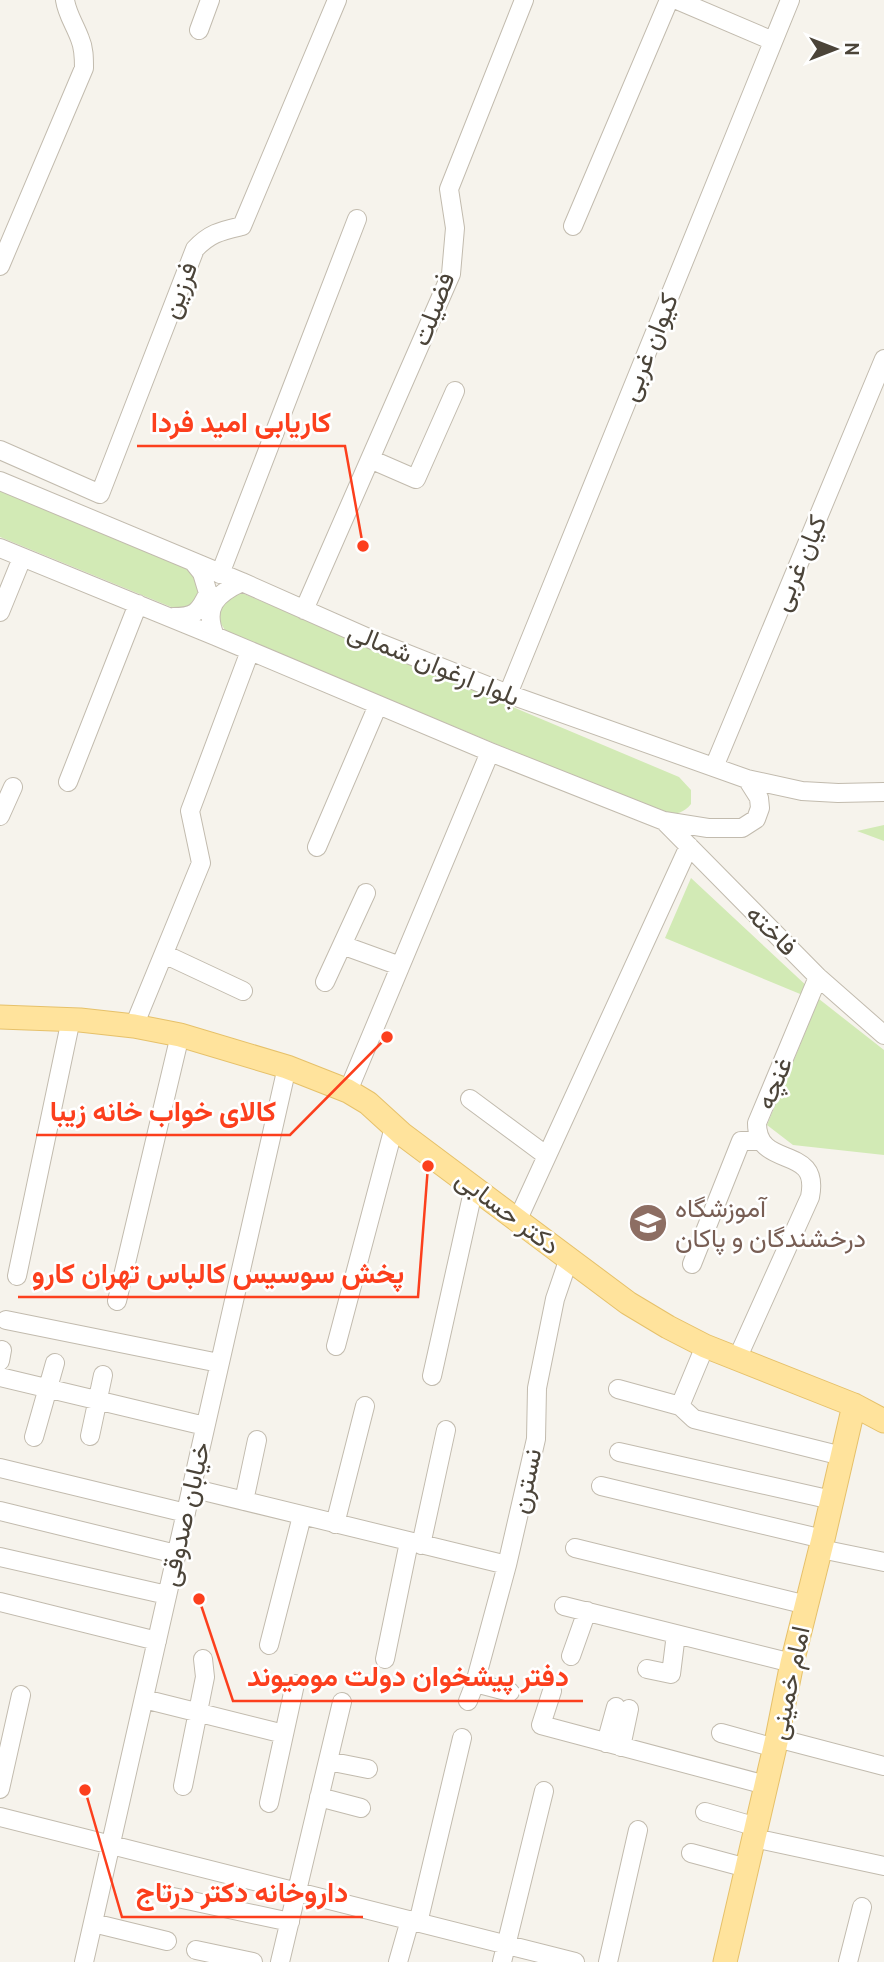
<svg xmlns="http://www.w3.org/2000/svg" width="884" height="1962" font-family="Cabin,Vazirmatn,sans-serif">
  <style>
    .green { fill: #d2eab5 }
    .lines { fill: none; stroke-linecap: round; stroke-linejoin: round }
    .minor-casing { stroke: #c2bbae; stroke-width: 20 }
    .major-casing { stroke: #e6c16a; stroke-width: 25 }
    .minor { stroke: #fff; stroke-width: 18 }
    .major { stroke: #ffe39c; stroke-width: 23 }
    .labels { text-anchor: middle; stroke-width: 5; stroke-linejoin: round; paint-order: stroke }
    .street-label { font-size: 26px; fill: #4b4439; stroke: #fff }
    .education-label { font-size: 26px; fill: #785e54; stroke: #fff; text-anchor: start }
    .leader { fill: none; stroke: #fc3f1d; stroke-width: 2.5 }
    .callout-dot { fill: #fc3f1d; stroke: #fff; stroke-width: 2.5 }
    .callout-label { font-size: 28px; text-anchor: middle; font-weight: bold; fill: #fc3f1d; stroke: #fff; stroke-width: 5; stroke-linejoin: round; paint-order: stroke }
  </style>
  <rect width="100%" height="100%" fill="#f6f3ec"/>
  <path class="green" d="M0,489L187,569L196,578L200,597L186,609H176L0,537Z
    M242,593L679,777L691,790V804C684,813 677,814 665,814L226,632L220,622V605L228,597Z
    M884,825V841L857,831Z
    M691,878L809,988L805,996L665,938Z
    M819,999L884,1050V1155L793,1145L767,1125Z"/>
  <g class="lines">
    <g class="minor-casing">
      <path id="minor" d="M677,0L773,41
        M199,30L210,0
        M573,226L669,0
        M0,266L84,68C84,58 84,48 80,39C75,25 67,14 65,0
        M0,450L100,494L195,249C210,233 221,231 242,226L337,0
        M370,459L416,479L455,391
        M0,481L242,582L375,641L508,694L747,779L802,791L838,793L884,792
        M0,548L215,636L490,752L664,821L708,828H742L756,819L760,808L759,798L747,779
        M220,574L357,219
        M304,610L451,274L455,228L449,189L524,0
        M0,612L22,558
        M173,617C194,617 199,613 208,593L202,573L194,563
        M215,636C203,607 216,594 242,582
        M508,694L790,0
        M714,767L884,359
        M68,782L138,604
        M0,816L13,787
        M664,821L818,977L884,1035
        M317,847L378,705
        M342,945L400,966
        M164,954L243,991
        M325,982L366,893
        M134,1026L201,863L190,811L250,651
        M348,1091L490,752
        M470,1099L547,1156
        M518,1219L689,846
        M692,1264L741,1141H761
        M17,1276L71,1019
        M117,1301L180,1035
        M6,1320L219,1363
        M336,1346L394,1127
        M737,1359L810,1197C821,1143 757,1171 757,1123L818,977
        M0,1361L2,1350
        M432,1376L474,1187
        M0,1377L205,1426
        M618,1389L680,1406L694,1419L842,1456
        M680,1406L705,1346
        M90,1436L103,1375
        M34,1437L55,1363
        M619,1452L832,1500
        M0,1468L186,1513
        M601,1486L823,1539
        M191,1488L507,1565
        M244,1501L257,1440
        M0,1511L176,1554
        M335,1524L365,1406
        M421,1545L446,1430
        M575,1548L807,1605
        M821,1549L884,1562
        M0,1557L167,1595
        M0,1602L157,1641
        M564,1606L792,1663
        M269,1645L302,1516
        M571,1656L587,1611
        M385,1659L409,1542
        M647,1669L671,1674L676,1634
        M475,1683L510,1692
        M552,1691L541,1725L766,1785
        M144,1699L284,1734
        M468,1701L475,1683L507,1565L536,1439L537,1388L555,1299L569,1258
        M721,1733L775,1748
        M777,1738L884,1766
        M606,1743L616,1707
        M621,1747L629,1709
        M328,1761L368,1769
        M183,1786L205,1677L203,1659
        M0,1789L21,1695
        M319,1797L361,1808
        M269,1803L295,1684
        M705,1812L757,1827
        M0,1817L575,1962
        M754,1838L884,1866
        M691,1853L747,1868
        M173,1897L290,1922
        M93,1923L167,1941
        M418,1923L462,1738
        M196,1950L253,1962
        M84,1962L287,1067
        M280,1962L342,1702
        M398,1962L410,1920
        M502,1962L544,1791
        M608,1962L638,1830
        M848,1962L862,1907"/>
    </g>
    <g class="major-casing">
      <path id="major" d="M0,1017L80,1020L134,1026L180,1035L287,1067L348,1091L368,1103L402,1134L628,1303L668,1327L705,1346L854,1405L884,1421
        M725,1962L777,1738L792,1663L823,1539L854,1405"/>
    </g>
    <use href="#minor" class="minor"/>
    <use href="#major" class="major"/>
  </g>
  <defs>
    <g id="school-disc" transform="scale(2.0125)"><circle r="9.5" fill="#8d6e63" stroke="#fff"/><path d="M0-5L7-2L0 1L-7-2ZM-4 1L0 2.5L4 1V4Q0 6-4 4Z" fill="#fff"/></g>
  </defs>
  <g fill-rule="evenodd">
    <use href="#school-disc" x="648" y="1223"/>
  </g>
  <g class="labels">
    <g class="street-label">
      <text transform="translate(179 290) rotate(-69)" y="9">فرزین</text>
      <text transform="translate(433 309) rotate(-69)" y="9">فضیلت</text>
      <text transform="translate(649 347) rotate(-68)" y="9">کیوان غربی</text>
      <text transform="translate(799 563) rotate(-67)" y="9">کیان غربی</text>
      <text transform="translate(434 664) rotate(22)" y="9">بلوار ارغوان شمالی</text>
      <text transform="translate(772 930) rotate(45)" y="9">فاخته</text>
      <text transform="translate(774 1083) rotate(-67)" y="9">غنچه</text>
      <text transform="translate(508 1212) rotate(37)" y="9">دکتر حسابی</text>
      <text transform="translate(526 1481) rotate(-78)" y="9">نسترن</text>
      <text transform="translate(185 1514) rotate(-77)" y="9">خیابان صدوقی</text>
      <text transform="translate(789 1683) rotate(-78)" y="9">امام خمینی</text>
    </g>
    <g class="education-label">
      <text x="675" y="1217">آموزشگاه<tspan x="675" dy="30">درخشندگان و پاکان</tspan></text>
    </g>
  </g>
  <path class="leader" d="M363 546L345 446H137M387 1037L290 1135H36M428 1166L418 1297H18M199 1599L233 1701H583M85 1790L122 1917H363"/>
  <g class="callout-dot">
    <circle cx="363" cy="546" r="7"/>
    <circle cx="387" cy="1037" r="7"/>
    <circle cx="428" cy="1166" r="7"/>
    <circle cx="199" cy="1599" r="7"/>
    <circle cx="85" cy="1790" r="7"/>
  </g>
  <g class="callout-label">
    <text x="241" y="432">کاریابی امید فردا</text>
    <text x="163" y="1121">کالای خواب خانه زیبا</text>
    <text x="218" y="1283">پخش سوسیس کالباس تهران کارو</text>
    <text x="408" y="1686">دفتر پیشخوان دولت مومیوند</text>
    <text x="242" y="1902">داروخانه دکتر درتاج</text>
  </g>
  <g transform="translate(835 49) rotate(90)" stroke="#ffffff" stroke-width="5" paint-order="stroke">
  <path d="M0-5L12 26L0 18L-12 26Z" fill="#4b4439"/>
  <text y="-10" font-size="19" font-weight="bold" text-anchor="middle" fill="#4b4439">N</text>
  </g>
</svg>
